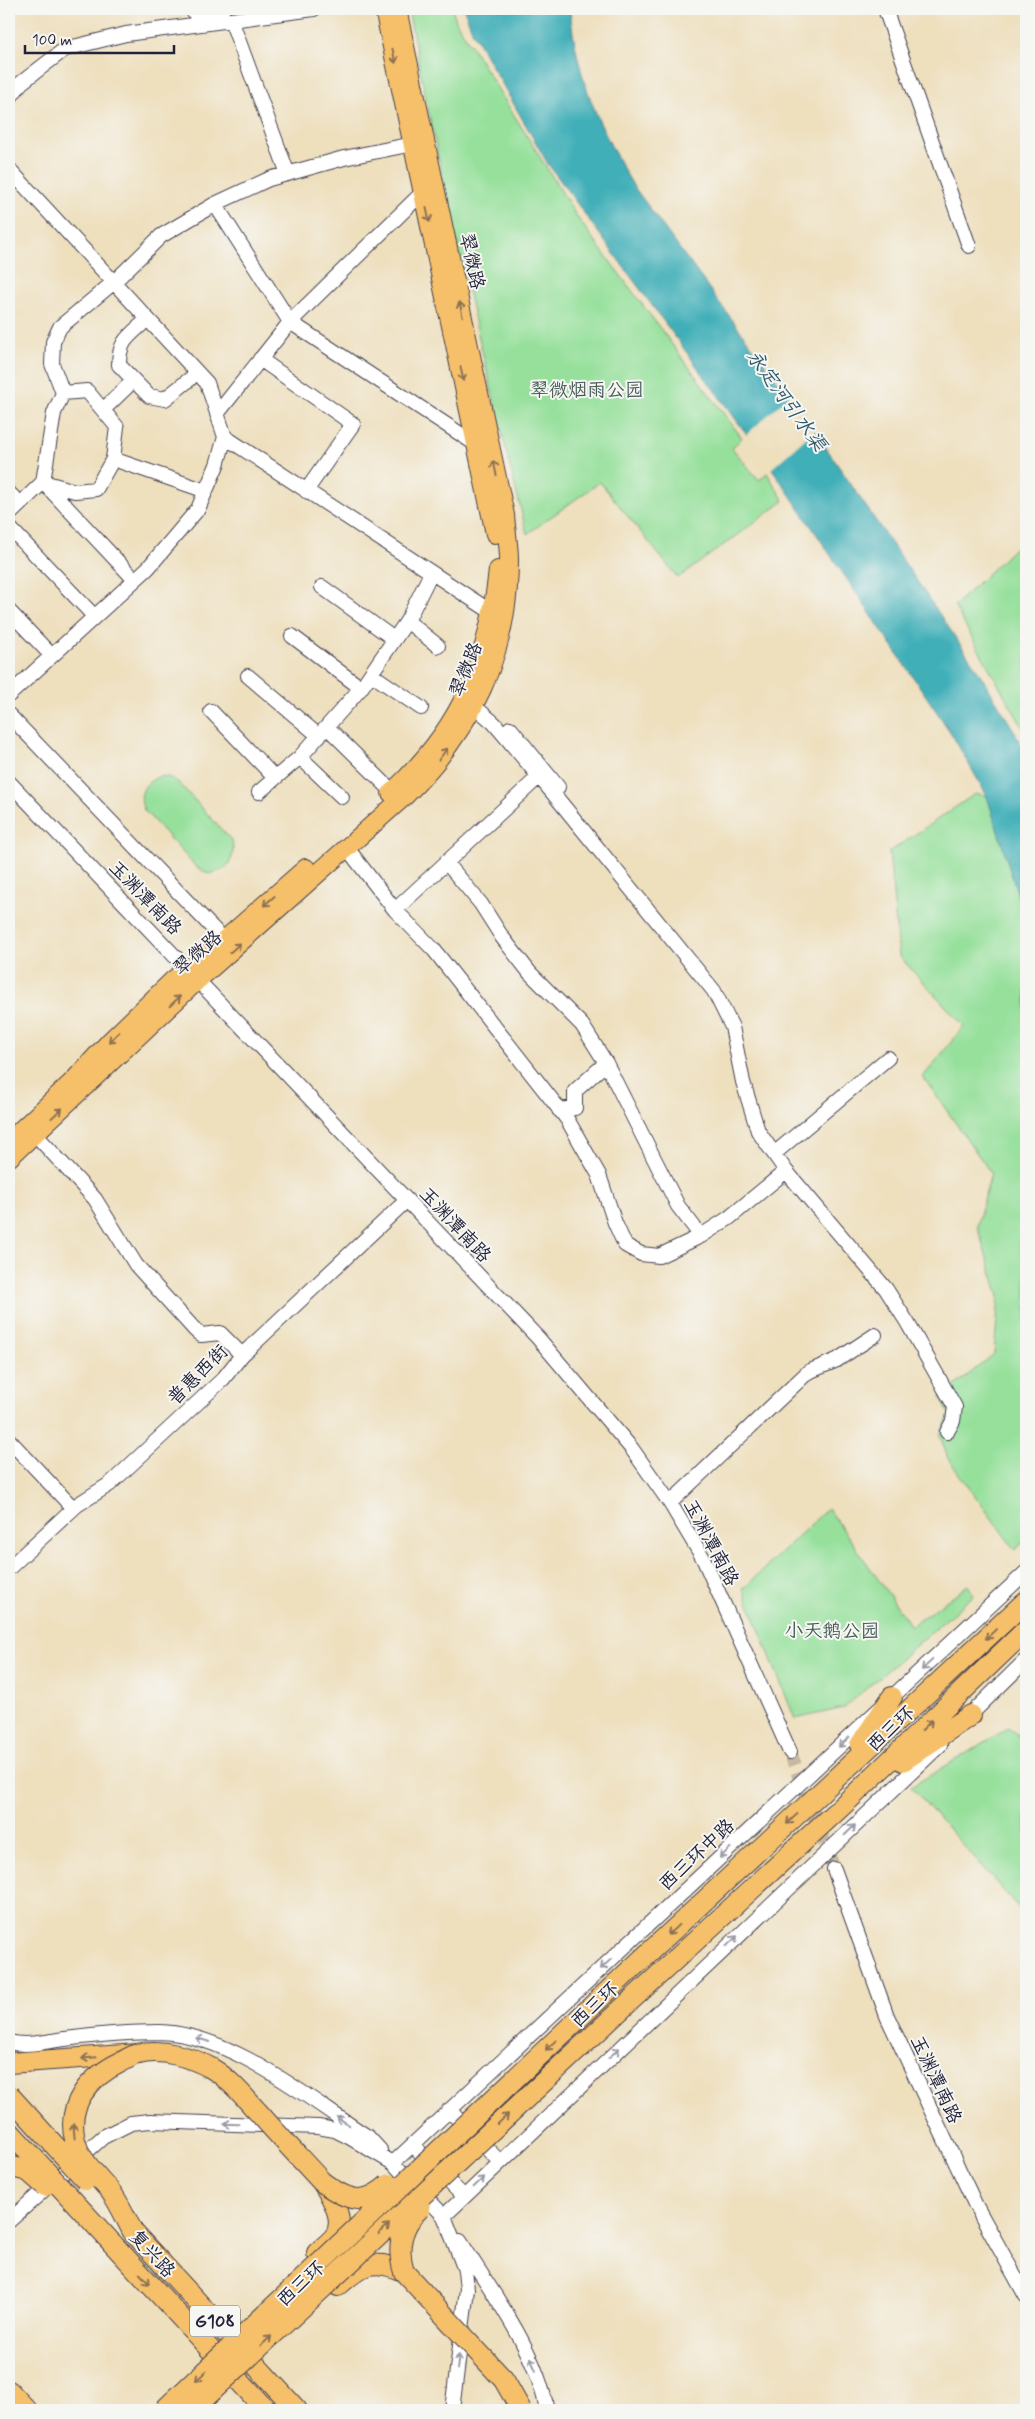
<svg xmlns="http://www.w3.org/2000/svg" width="1035" height="2419" font-family="Mynerve,'LXGW WenKai TC',sans-serif">
  <style>
    .green { fill: #96e09b; stroke: #5c816b }
    .water { fill: #3fafb8; stroke: #30687a }
    .pier { fill: #eedfbd }
    .lines { fill: none; stroke-linecap: round; stroke-linejoin: round }
    .minor-tunnel { stroke: #c5b9a3; stroke-width: 14; stroke-dasharray: 14 7; stroke-linecap: butt }
    .minor-casing { stroke: #413e4e; stroke-width: 16 }
    .major-casing { stroke: #413e4e; stroke-width: 20 }
    .highway-casing { stroke: #413e4e; stroke-width: 22 }
    .minor { stroke: #fff; stroke-width: 14 }
    .major { stroke: #f6c06b; stroke-width: 18 }
    .highway { stroke: #f6c06b; stroke-width: 20 }
    .highway-bridge-casing { stroke: #413e4e; stroke-width: 22; stroke-linecap: butt }
    .highway-bridge { stroke: #f6c06b; stroke-width: 20 }
    .oneway { stroke: #8c7153 }
    .oneway2 { stroke: #9c9ca7 }
    .labels { text-anchor: middle; stroke-width: 4; stroke-linejoin: round; paint-order: stroke }
    .shield { fill: #f6f6f2; stroke: #626272; stroke-width: 1 }
    .shield-label { font-size: 18px; font-weight: bold; fill: #22223b }
    .street-label { font-size: 19px; fill: #22223b; stroke: #f6f6f2 }
    .park-label { font-size: 19px; fill: #455b58; stroke: #f6f6f2 }
    .water-label { font-size: 20px; font-style: italic; fill: #2e5a6d; stroke: #f6f6f2 }
  </style>
  <rect width="100%" height="100%" fill="#f6f6f2"/>
  <filter id="ink" filterUnits="userSpaceOnUse"><feTurbulence type="fractalNoise" baseFrequency=".02" numOctaves="2"/><feDisplacementMap in="SourceGraphic" scale="10" xChannelSelector="R" yChannelSelector="G"/><feConvolveMatrix kernelMatrix="1 2 1 2 8 2 1 2 1" color-interpolation-filters="sRGB"/></filter>
  <filter id="wash" filterUnits="userSpaceOnUse"><feTurbulence type="fractalNoise" baseFrequency=".0096" numOctaves="4" result="noise"/><feDisplacementMap in="SourceGraphic" scale="20" xChannelSelector="R" yChannelSelector="G"/><feGaussianBlur stdDeviation="1.12" result="paint"/><feColorMatrix in="noise" values="0 0 0 0 0 0 0 0 0 0 0 0 0 0 0 0 0 1.4 0 .05"/><feComposite in="paint" operator="in"/></filter>
  <g filter="url(#wash)">
    <rect width="100%" height="100%" fill="#eedfbd"/>
    <path class="green" d="M408,9H452L457,23L579,220L742,438L732,448L759,480L767,473L784,501L678,578L600,482L527,534C483,360 442,185 408,9Z
      M1026,537V733L954,606Z
      M160,776L172,778L179,783L232,841C236,859 228,871 209,874L196,867L144,810C137,793 144,783 160,776Z
      M975,794L987,796L1026,921V1540L1015,1550L948,1459L940,1435L950,1415L941,1397L994,1354L999,1296L977,1226L991,1173L923,1077L964,1026L899,956L889,852Z
      M828,1508L911,1626L968,1585L974,1595L844,1708L795,1719L743,1589Z
      M1008,1728L1026,1741V1916L911,1787Z"/>
    <path class="water" d="M464,9H570C576,76 600,130 634,187L818,436L977,669L1015,732L1026,756V921L987,796L951,733L773,470L548,164L473,33Z"/>
    <path class="pier" d="M790,395L816,429L770,470L745,436Z"/>
  </g>
  <g filter="url(#ink)">
    <g class="lines">
      <path class="minor-tunnel" d="M790,1752L834,1869"/>
      <g class="minor-casing">
        <path id="minor" d="M192,9L195,14L214,15L223,9
          M885,9L969,246
          M231,20L288,174
          M9,99L21,83L65,49L126,34L314,9
          M9,169L207,383L225,437L217,465L198,509L148,568L9,695
          M215,204L290,322L477,445
          M141,325C125,339 119,344 119,365L149,396L165,399L190,379
          M260,359L353,424L306,491
          M104,409L133,381
          M217,414L290,322L423,192
          M225,437L493,613
          M113,459L206,491
          M43,482L75,491L96,489L113,459L117,427L87,391L63,393
          M43,482L135,580
          M9,493L20,504
          M9,515L43,482L54,413L63,393L52,364L53,342L60,327L114,282L161,236L215,204L269,179L344,158L413,144
          M9,527L94,616
          M322,587L394,639
          M9,611L52,656
          M407,621L438,646
          M292,636L361,688
          M371,674L421,708
          M248,676L319,736
          M468,698L474,706L494,723L552,792L714,991L732,1027L743,1082L758,1131L786,1171L886,1289L907,1322L955,1407L953,1421L947,1432
          M211,711L275,778
          M9,715L224,940
          M327,727L392,791
          M510,728L558,787
          M300,757L342,797
          M9,782L538,1338L632,1449L670,1503L703,1558L790,1752
          M259,792L300,757L361,688L407,621L431,573
          M347,848L395,910L434,950L567,1119L599,1175L615,1223L625,1245L641,1254L659,1256L701,1236L729,1218L786,1171
          M446,862L481,904L502,937L530,973L582,1025L606,1063L678,1206L701,1236
          M395,910L545,771
          M559,1110L575,1108V1091L606,1063
          M35,1134L95,1199L136,1265L195,1330L201,1335L220,1333L242,1355
          M775,1153L888,1058
          M9,1440L73,1508
          M670,1503L808,1372L837,1360L875,1335
          M9,1568L77,1505L110,1484L223,1379L242,1355L407,1200
          M964,1721L1026,1660
          M834,1869L887,2016L976,2206L1026,2296
          M9,2042C27,2047 47,2041 65,2039C96,2035 129,2032 160,2032C231,2034 309,2099 368,2137L380,2150
          M449,2110L500,2162
          M413,2145L464,2197
          M393,2163L1026,1572
          M444,2216L940,1745
          M9,2221L103,2137L131,2123L150,2121L318,2127L335,2130L349,2137L393,2163L444,2216L465,2270L467,2289L452,2410
          M460,2241C493,2294 535,2348 547,2410"/>
      </g>
      <g class="major-casing">
        <path id="major" d="M384,9L495,534
          M391,793C461,728 488,663 498,570
          M9,1141L73,1081L109,1042L173,980L214,949L306,868
          M9,1158L198,980L406,795C472,729 509,655 509,560C509,545 506,530 505,515L397,9"/>
      </g>
      <g class="highway-casing">
        <path id="highway" d="M860,1745L892,1697
          M903,1761L971,1715
          M612,1987L1026,1601
          M627,2004L854,1795L1026,1630
          M9,2063L138,2054
          M133,2232L297,2410
          M112,2243L266,2410
          M317,2253C322,2248 329,2243 334,2237C347,2221 331,2196 322,2182
          M338,2286C361,2265 374,2257 404,2272
          M9,2391L27,2410"/>
      </g>
      <use href="#minor" class="minor"/>
      <use href="#major" class="major"/>
      <use href="#highway" class="highway"/>
      <g class="highway-bridge-casing">
        <path id="highway-bridge" d="M9,2095L86,2180
          M9,2131L112,2243
          M9,2166L28,2171L45,2186
          M420,2208C401,2226 396,2247 404,2272L504,2380L521,2410
          M133,2232C126,2219 120,2204 111,2192C97,2175 80,2161 75,2140C66,2103 90,2077 121,2062C126,2060 132,2055 138,2054C161,2048 191,2057 211,2068C230,2079 244,2097 258,2112C279,2136 301,2159 322,2182C348,2201 364,2207 389,2184
          M164,2410L612,1987
          M192,2410L627,2004"/>
      </g>
      <use href="#highway-bridge" class="highway-bridge"/>
    </g>
    <defs><path id="oneway-shaft" d="M-6 0H5M1.5-3L5.5 0L1.5 3" fill="none" stroke-width="1.6" stroke-linecap="round" stroke-linejoin="round" transform="scale(1.25)"/></defs>
    <g class="oneway">
      <use href="#oneway-shaft" transform="translate(394 56) rotate(78)"/>
      <use href="#oneway-shaft" transform="translate(428 215) rotate(78)"/>
      <use href="#oneway-shaft" transform="translate(461 309) rotate(-102)"/>
      <use href="#oneway-shaft" transform="translate(462 374) rotate(78)"/>
      <use href="#oneway-shaft" transform="translate(495 468) rotate(-102)"/>
      <use href="#oneway-shaft" transform="translate(443 754) rotate(-53)"/>
      <use href="#oneway-shaft" transform="translate(269 901) rotate(139)"/>
      <use href="#oneway-shaft" transform="translate(235 948) rotate(-42)"/>
      <use href="#oneway-shaft" transform="translate(175 1001) rotate(-44)"/>
      <use href="#oneway-shaft" transform="translate(114 1037) rotate(136)"/>
      <use href="#oneway-shaft" transform="translate(57 1113) rotate(-42)"/>
      <use href="#oneway-shaft" transform="translate(991 1634) rotate(137)"/>
      <use href="#oneway-shaft" transform="translate(927 1725) rotate(-44)"/>
      <use href="#oneway-shaft" transform="translate(792 1819) rotate(137)"/>
      <use href="#oneway-shaft" transform="translate(673 1930) rotate(137)"/>
      <use href="#oneway-shaft" transform="translate(551 2045) rotate(137)"/>
      <use href="#oneway-shaft" transform="translate(89 2058) rotate(175)"/>
      <use href="#oneway-shaft" transform="translate(503 2119) rotate(-43)"/>
      <use href="#oneway-shaft" transform="translate(74 2131) rotate(-95)"/>
      <use href="#oneway-shaft" transform="translate(384 2229) rotate(-43)"/>
      <use href="#oneway-shaft" transform="translate(145 2279) rotate(47)"/>
      <use href="#oneway-shaft" transform="translate(266 2341) rotate(-43)"/>
      <use href="#oneway-shaft" transform="translate(201 2376) rotate(137)"/>
    </g>
    <g class="oneway2">
      <use href="#oneway-shaft" transform="translate(927 1665) rotate(137)"/>
      <use href="#oneway-shaft" transform="translate(844 1742) rotate(137)"/>
      <use href="#oneway-shaft" transform="translate(850 1830) rotate(-44)"/>
      <use href="#oneway-shaft" transform="translate(725 1853) rotate(137)"/>
      <use href="#oneway-shaft" transform="translate(732 1941) rotate(-43)"/>
      <use href="#oneway-shaft" transform="translate(606 1964) rotate(137)"/>
      <use href="#oneway-shaft" transform="translate(203 2040) rotate(-164)"/>
      <use href="#oneway-shaft" transform="translate(614 2053) rotate(-43)"/>
      <use href="#oneway-shaft" transform="translate(343 2121) rotate(-147)"/>
      <use href="#oneway-shaft" transform="translate(231 2124) rotate(-178)"/>
      <use href="#oneway-shaft" transform="translate(479 2182) rotate(-44)"/>
      <use href="#oneway-shaft" transform="translate(458 2362) rotate(-83)"/>
      <use href="#oneway-shaft" transform="translate(533 2364) rotate(-113)"/>
    </g>
  </g>
  <g class="labels">
    <rect class="shield" x="190" y="2305.5" width="50" height="31" rx="4"/>
    <g class="shield-label">
      <text x="215" y="2327">G108</text>
    </g>
    <g class="street-label">
      <text transform="translate(473 261) rotate(78)" y="7">翠微路</text>
      <text transform="translate(465 669) rotate(-68)" y="7">翠微路</text>
      <text transform="translate(146 897) rotate(46)" y="7">玉渊潭南路</text>
      <text transform="translate(197 952) rotate(-41)" y="7">翠微路</text>
      <text transform="translate(456 1224) rotate(47)" y="7">玉渊潭南路</text>
      <text transform="translate(197 1374) rotate(-45)" y="7">普惠西街</text>
      <text transform="translate(712 1542) rotate(62)" y="7">玉渊潭南路</text>
      <text transform="translate(890 1728) rotate(-43)" y="7">西三环</text>
      <text transform="translate(696 1854) rotate(-43)" y="7">西三环中路</text>
      <text transform="translate(594 2004) rotate(-43)" y="7">西三环</text>
      <text transform="translate(937 2079) rotate(65)" y="7">玉渊潭南路</text>
      <text transform="translate(153 2253) rotate(47)" y="7">复兴路</text>
      <text transform="translate(300 2283) rotate(-43)" y="7">西三环</text>
    </g>
    <g class="park-label">
      <text x="587" y="396">翠微烟雨公园</text>
      <text x="832" y="1637">小天鹅公园</text>
    </g>
    <g class="water-label">
      <text transform="translate(787 400) rotate(54)" y="7">永定河引水渠</text>
    </g>
  </g>
  <rect width="1035" height="2419" fill="none" stroke="#f6f6f2" stroke-width="30"/>
  <path d="M25 45v8h149v-8" fill="none" stroke="#22223b" stroke-width="2.5"/>
  <text x="32" y="45" font-size="15" fill="#22223b" stroke="#f6f6f2" stroke-width="4" paint-order="stroke">100 m</text>
</svg>
